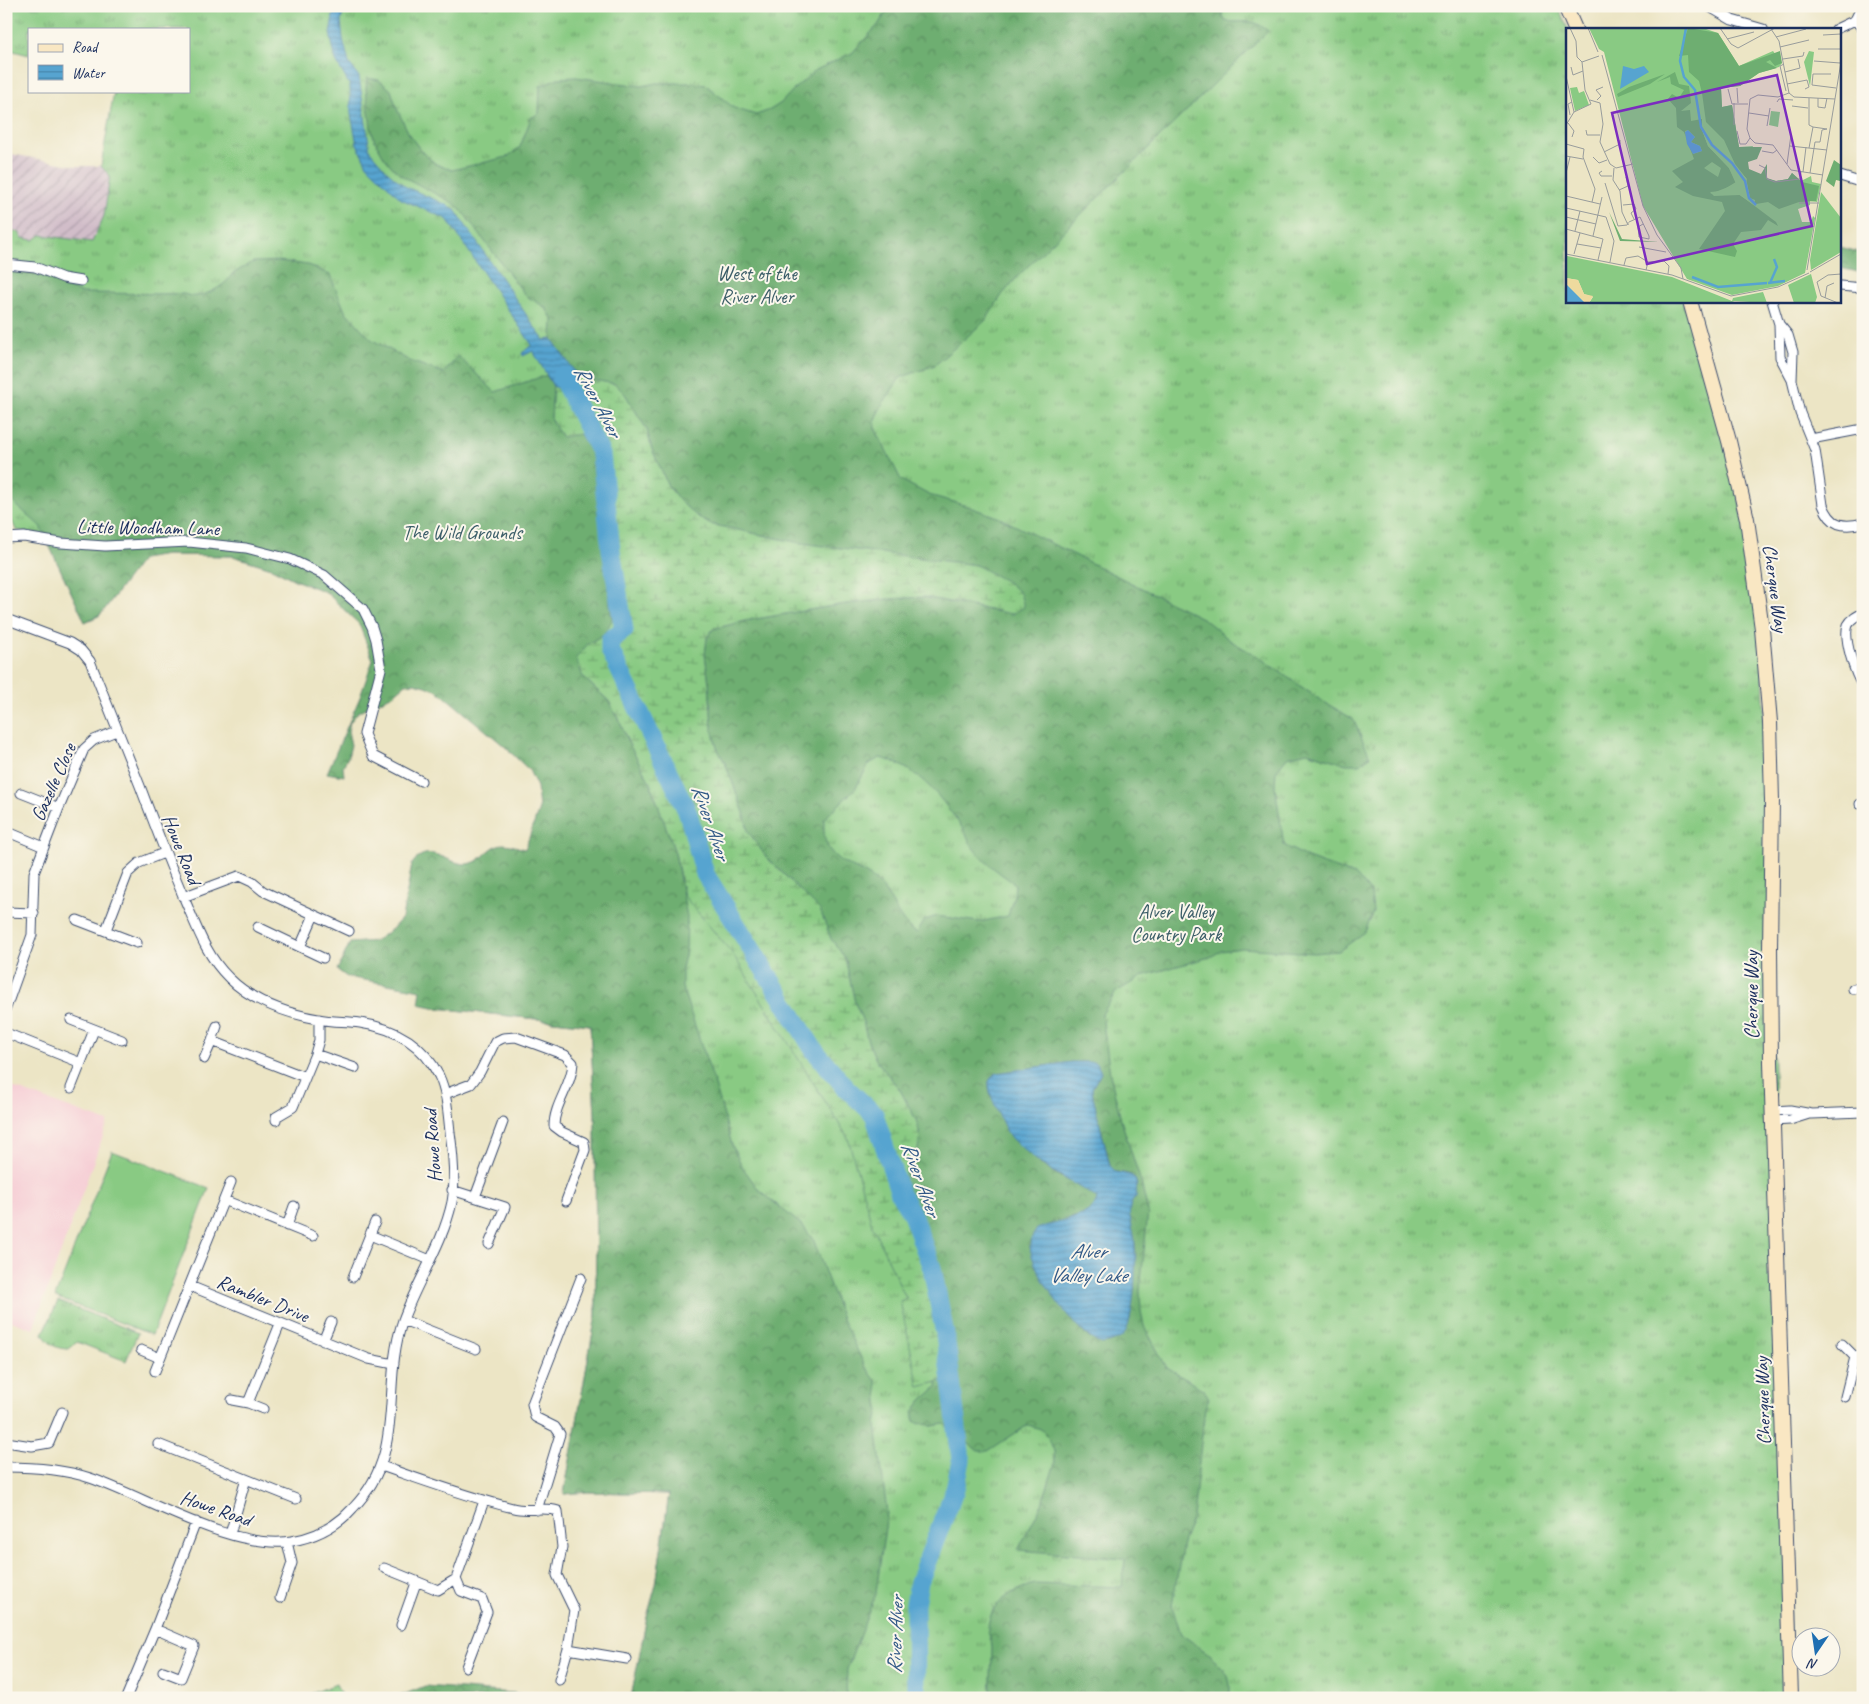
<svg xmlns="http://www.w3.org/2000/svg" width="1869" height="1704" font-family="Caveat,sans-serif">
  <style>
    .built { fill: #f6cfd6 }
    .industrial { fill: url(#industrial-furrows) }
    .grass { fill: url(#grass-tufts); stroke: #527c70 }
    .forest { fill: url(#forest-crowns); stroke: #446e68; fill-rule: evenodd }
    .wetland { fill: url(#wetland-marsh); stroke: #527c70 }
    .pitch { fill: #89ca83; stroke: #527c70 }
    .water { fill: url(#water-rules); stroke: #396a97 }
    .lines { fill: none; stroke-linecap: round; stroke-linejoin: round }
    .river { stroke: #57a4d0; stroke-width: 19 }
    .street-casing { stroke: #3a4a6d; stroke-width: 11 }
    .secondary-casing { stroke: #3a4a6d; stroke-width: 16 }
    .street { stroke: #fff; stroke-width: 9 }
    .secondary { stroke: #f9e7c3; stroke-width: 14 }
    .labels { text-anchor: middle; stroke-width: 4; stroke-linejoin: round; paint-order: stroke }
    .park-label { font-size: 20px; fill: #3c5e69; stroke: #fbf7ec }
    .street-label { font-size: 20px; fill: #1b2f5e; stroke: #fbf7ec }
    .water-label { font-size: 21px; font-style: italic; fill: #305886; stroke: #fbf7ec }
    .inset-river { fill: none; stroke: #57a4d0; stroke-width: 2.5 }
    .inset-road { fill: none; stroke: #989c9c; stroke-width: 1 }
    .view { fill: #7b2cbf; fill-opacity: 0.15; stroke: #7b2cbf; stroke-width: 2.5 }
    .inset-edge { fill: none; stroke: #1b2f5e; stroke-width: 2.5 }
  </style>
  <defs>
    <pattern id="industrial-furrows" width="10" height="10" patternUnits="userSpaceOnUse" patternTransform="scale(1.25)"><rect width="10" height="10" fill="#d1bdc9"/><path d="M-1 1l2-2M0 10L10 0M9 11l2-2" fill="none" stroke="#a99aa6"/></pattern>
    <pattern id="grass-tufts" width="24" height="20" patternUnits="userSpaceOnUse" patternTransform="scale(1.25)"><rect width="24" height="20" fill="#89ca83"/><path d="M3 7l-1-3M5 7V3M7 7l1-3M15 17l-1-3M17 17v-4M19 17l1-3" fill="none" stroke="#6fa46e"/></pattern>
    <pattern id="forest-crowns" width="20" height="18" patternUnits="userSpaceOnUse" patternTransform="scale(1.25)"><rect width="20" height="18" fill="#6eae71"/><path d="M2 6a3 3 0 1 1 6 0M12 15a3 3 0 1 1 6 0" fill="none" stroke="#5a8e60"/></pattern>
    <pattern id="wetland-marsh" width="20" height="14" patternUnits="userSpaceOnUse" patternTransform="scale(1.25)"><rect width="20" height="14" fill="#89ca83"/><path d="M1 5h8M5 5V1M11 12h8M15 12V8" fill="none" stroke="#6fa46e"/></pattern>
    <pattern id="water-rules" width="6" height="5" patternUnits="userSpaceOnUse" patternTransform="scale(1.25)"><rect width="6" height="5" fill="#57a4d0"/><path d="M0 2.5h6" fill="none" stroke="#4786ac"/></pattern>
  </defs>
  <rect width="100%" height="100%" fill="#fbf7ec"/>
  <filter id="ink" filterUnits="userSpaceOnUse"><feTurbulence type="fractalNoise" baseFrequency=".02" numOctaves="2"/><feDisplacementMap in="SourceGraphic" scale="10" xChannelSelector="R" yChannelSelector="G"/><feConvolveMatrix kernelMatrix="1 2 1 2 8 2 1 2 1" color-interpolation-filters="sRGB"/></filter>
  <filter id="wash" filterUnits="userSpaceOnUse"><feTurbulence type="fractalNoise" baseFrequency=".0096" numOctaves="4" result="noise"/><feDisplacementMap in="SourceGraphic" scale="20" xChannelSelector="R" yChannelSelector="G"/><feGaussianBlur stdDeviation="1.12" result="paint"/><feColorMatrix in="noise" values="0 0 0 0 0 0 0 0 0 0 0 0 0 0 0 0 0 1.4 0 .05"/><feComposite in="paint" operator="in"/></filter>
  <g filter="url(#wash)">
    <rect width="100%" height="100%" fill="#ece5c5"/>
    <path class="built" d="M6,1085L108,1122L33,1329L6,1319Z"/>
    <path class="industrial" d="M6,153L76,166H101L110,176L104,216L92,243L38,236L34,240L22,238L19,232L6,230Z"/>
    <path class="grass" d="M6,6H1558L1568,29V301H1683L1729,441L1762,629L1791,1698H631L647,1617L656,1585L669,1494L588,1492L564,1494L596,1315L595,1114L590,1025L437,1008L610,737L359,624L326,592L295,580L272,568L233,556L167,555L142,558L99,616L85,622L45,536L16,530L6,508V230L19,232L22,238L34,240L41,235L92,242L104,216L110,176L101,166L114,91H189V29H29V55L6,49Z
      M58,1301L138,1333L126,1361L77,1342L69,1349C56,1349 50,1345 43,1334Z"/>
    <path class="forest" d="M890,6H1220L1225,21C1235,23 1250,20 1258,24C1262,26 1265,29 1268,31L1019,275L1002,295L986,320L935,365L900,378L882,405L875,419V428L901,480L929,495L961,504L1000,518L1204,619L1231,641L1260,658L1319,699L1353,719L1370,756L1360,764H1346L1307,752L1287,757L1276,771L1275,786L1284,845L1308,858L1357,876L1371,893L1373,912L1365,932L1339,951L1313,953L1242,948L1221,951L1210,957L1145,975L1116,992L1102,1014L1110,1074L1121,1120L1141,1182L1148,1212L1140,1291L1141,1311L1144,1326L1167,1368L1204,1390L1209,1398L1205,1408L1193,1517L1183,1543L1172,1606L1181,1634L1209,1654L1228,1675L1230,1684V1698H991C990,1681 992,1664 992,1647C992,1641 988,1635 988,1629C988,1604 1014,1589 1035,1584L1122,1587L1125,1559L1018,1550L1042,1504L1055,1463L1054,1451L1049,1439L1041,1429L1028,1425L988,1451H978L944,1424L933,1426L915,1422L913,1412L921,1401L937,1387L947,1306L940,1277L904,1179L910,1160L918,1149L916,1120L900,1090L876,1060L868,1042L863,1022L855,1003L845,958L831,939L820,910L766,857L748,831L744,813L725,763L717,748L712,729L709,684L705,655L707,637L713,629L744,621L838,605L888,599L924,597L998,612L976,565L800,543L709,524L694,514L681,502L668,486L651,447L647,430L625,394L615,384L593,380L574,371L552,339L553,320L545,307L526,296L465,215L455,204L404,177L393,168L384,157L375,141L371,128L366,89L367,78L379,80L391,90L397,109L410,136L423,153L436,164L452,170L507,157L520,147L531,118L539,113L540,86L558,78L576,77L641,86L656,83H695L706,85L734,108L756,115L770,110L781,103L793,90L816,70L852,53L878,25ZM880,758C920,767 943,800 965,832C968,837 970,844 974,849C985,863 1001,874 1015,884L1014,895L1008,916L979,922L937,916L925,920L917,933C896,921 894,898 877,882C863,868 840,867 829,849C823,840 824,829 824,819L855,789L869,764ZM1072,1062L1099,1076L1092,1088L1093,1097L1110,1166L1116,1172C1128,1174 1132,1172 1137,1184L1128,1212L1134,1237L1136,1254L1130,1319L1123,1335L1109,1343L1089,1338L1066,1313L1055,1298L1030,1247L1033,1235C1038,1232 1044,1227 1050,1224C1066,1216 1084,1220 1097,1203V1198C1080,1184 1058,1178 1041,1164C1025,1151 989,1106 989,1085C988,1080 993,1076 997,1073Z
      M1840,247L1863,253V273L1840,268Z
      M279,261L308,265L330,275L345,311L371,339L410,361L444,373L458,356L495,392L547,375L553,386L551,420L580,434L592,454L612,620L604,634L588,644L583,677L609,701L620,722L628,742L650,782L675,852L687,917L686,951L682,968V987L717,1091L732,1145L743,1168L759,1190L803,1226L814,1241L842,1319L865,1366L876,1381L879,1411L876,1424L887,1513L876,1593L847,1669L846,1698H631L647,1617L656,1585L669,1494L588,1492L564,1494L596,1315L595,1114L590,1025L437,1008L419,1004L421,990L347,977L337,970L350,943L375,941L392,929L402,918L412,864C428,841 446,863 465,864C481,864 486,850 498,845C506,842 516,847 525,849L539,809L537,787L529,770L503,745L438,691L426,686L414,683L406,684L393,695L358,712L350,722L348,731L351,745L348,757L343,766L344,776L327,773L360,697L373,660L359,624L326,592L295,580L272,568L233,556L167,555L142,559L102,613L85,622L40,526L6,496V268L33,271L80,293L184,294C188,295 193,297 197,296C208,295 228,284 232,274L253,262Z
      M425,1686L514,1693L543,1698H395Z"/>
    <path class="wetland" d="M574,371L593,380L615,384L625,394L647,430L651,447L668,486L681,502L694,514L709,524L800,543L976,565L1009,583L1020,593L1024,607L1012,614L924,597L888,599L838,605L744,621L713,629L707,637L705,655L709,684L712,729L717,748L725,763L744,813L748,831L766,857L820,910L831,939L845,958L855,1003L863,1022L868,1042L876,1060L900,1090L916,1120L920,1134L918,1149L910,1160L904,1179L945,1292L947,1306L941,1358L944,1380L919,1387L900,1301L906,1298L872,1225L848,1138L732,953L684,896L675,852L650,782L628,742L620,722L609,701L583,677L576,658L588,644L604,634L612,620L592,454L580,434L562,437L551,420L553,386L560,389L569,400L576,394Z"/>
    <path class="pitch" d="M112,1151L209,1188L152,1335L55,1297Z
      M336,1684L342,1698H303V1697Z"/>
    <path class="water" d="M335,6H345L341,21L343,39L349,63L359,77L370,151L388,172L406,187L447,205L455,210L538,332L544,340L552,339L574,371L576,394L569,400L560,389L553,386L533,351L523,356L522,353L532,345L447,219L401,199L367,165L357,144L351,114L350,86L336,61L330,33Z
      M1072,1062H1094L1097,1064L1101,1072L1092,1088L1093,1097L1110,1166L1116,1172C1135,1177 1138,1173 1136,1197C1124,1208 1132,1222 1134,1236C1137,1255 1135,1323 1123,1336C1117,1341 1109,1343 1101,1344C1077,1335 1032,1273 1030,1246C1030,1239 1034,1234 1037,1229C1052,1223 1097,1217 1097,1198L1041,1164L1012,1139C1005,1131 987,1092 989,1082C990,1078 994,1076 997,1073Z"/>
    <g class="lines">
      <path class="river" d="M561,376L601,454L611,550L624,630L610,640V650L688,813L705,874L814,1050L847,1089L874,1114L900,1194L911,1212L932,1268L945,1334L961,1460L955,1489L919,1582L915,1604L916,1698"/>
    </g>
  </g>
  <g filter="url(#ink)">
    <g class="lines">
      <g class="street-casing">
        <path id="street" d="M1708,6L1732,20L1763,29
          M1862,6L1855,20L1863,29
          M1836,29L1855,20
          M1840,176L1863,183
          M6,264L35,267L63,278L81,281
          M1840,286L1863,288
          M1772,301L1779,324L1788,335L1793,352L1792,380
          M1779,324L1780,357L1792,380L1800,413L1815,450L1823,505C1831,526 1843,528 1863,523
          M1811,439L1863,429
          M6,538L24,537L61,543L105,546L189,542L246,548L290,559L324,575L363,609L372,627L376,640L381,669L364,734L373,756L421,781
          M1863,613C1857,616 1851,619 1848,625C1843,638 1855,675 1863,686
          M6,619L70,643L81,650L90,661C107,703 123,744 140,786C155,826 170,866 187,905C198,931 208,958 229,978C253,1002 285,1013 318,1019C332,1022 346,1021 360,1023C395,1028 423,1044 439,1076C447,1093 448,1113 450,1132C453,1154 456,1180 452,1202C443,1244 417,1281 403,1320C380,1386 408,1452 353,1508C337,1526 315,1537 292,1541C233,1551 146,1497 90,1478C63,1469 35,1467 6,1467
          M21,793L59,808
          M1860,804H1863
          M8,832L44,847
          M183,897L239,876L252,882L263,891L349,931
          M6,912L34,913
          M77,920L137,943
          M258,927L323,958
          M106,930L128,873L139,863L164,853
          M300,947L314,915
          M1853,989L1863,988
          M6,1008L32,935L34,873L59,808L84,749L94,740L116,731
          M71,1020L122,1040
          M6,1033L81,1063
          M212,1041L217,1026
          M315,1054L355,1068
          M204,1059L212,1041L305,1077
          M71,1088L94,1030
          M445,1094L471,1084L480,1072L495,1042L503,1038L516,1037L565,1055L573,1063C572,1085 554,1104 554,1126L562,1132L584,1142L585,1150L566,1201
          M1772,1111L1790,1110L1812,1114L1863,1112
          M276,1120V1117L293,1107L315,1054L319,1040V1019
          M1773,1121L1790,1120L1809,1114
          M452,1190L505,1207L489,1244
          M475,1197L503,1122
          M224,1200L313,1236
          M287,1226L294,1206
          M370,1235L430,1260
          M353,1277L375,1222
          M190,1286L369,1359L394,1364
          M403,1320L476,1349
          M323,1341L331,1322
          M1842,1344L1855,1357
          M141,1350L160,1358
          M155,1371L231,1182
          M1845,1397L1855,1357L1863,1356
          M232,1400L248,1403L263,1409
          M248,1403L280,1324
          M6,1442L32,1446L49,1443L62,1412
          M158,1444L296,1499
          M381,1466C425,1481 468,1497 513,1508C528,1512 544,1506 558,1511L562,1547L557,1575L574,1610L568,1649L559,1680
          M537,1510L560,1434L555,1427L535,1417L532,1404L581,1278
          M230,1534L246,1479
          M384,1568L438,1590L456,1579
          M280,1598L292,1563L287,1542
          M401,1625L416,1583
          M568,1649L627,1659
          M466,1667L487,1612L482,1599L461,1591L456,1579L484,1501
          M163,1671L181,1678L194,1646L155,1629L196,1522
          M126,1698L155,1629"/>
      </g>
      <g class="secondary-casing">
        <path id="secondary" d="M1565,6L1575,29
          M1690,301L1729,441L1747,519L1762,629L1770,722L1772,801L1770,948L1771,1062L1791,1698"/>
      </g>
      <use href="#street" class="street"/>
      <use href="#secondary" class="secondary"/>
    </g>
  </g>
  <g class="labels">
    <g class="park-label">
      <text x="757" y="280">West of the<tspan x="757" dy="23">River Alver</tspan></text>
      <text x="462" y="539">The Wild Grounds</text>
      <text x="1176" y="918">Alver Valley<tspan x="1176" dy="23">Country Park</tspan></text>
    </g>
    <g class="street-label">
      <text transform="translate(148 527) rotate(1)" y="7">Little Woodham Lane</text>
      <text transform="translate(1776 588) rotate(82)" y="7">Cherque Way</text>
      <text transform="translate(53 782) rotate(-66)" y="7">Gazelle Close</text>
      <text transform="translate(182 849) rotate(68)" y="7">Howe Road</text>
      <text transform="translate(1751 995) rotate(-90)" y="7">Cherque Way</text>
      <text transform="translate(432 1146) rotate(-94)" y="7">Howe Road</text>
      <text transform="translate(263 1298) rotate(22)" y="7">Rambler Drive</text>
      <text transform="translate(1762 1401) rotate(-92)" y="7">Cherque Way</text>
      <text transform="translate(216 1508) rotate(19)" y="7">Howe Road</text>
    </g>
    <g class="water-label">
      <text transform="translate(598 401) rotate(62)" y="7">River Alver</text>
      <text transform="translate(711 822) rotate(71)" y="7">River Alver</text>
      <text transform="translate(921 1179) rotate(70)" y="7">River Alver</text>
      <text x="1088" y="1258">Alver<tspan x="1088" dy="24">Valley Lake</tspan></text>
      <text transform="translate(895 1635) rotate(-88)" y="7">River Alver</text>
    </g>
  </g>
  <g transform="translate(1566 28)">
    <rect width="275" height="275" fill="#ece5c5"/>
    <path d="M23,0H137L152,5L173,38L207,23L216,35L213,39L193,45L174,58L155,60L156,79L166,77L173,119L187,118L177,145L210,153L222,151L226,145L235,153L245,148L246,154L255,156L251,174L244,173V177L232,181L236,194H245L247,188L249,190L239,245L212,258L166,267L121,251L77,178L38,24L33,21ZM243,23L248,24L244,58L238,34ZM11,59L13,65L18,63L23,77L9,83L4,60ZM255,164L275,190V224L245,242L244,232ZM1,228L106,249L171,275H23L27,269L18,266L12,252L0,250ZM245,246L251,269L249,275H228L222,257Z" fill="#89ca83"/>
    <path d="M122,0L152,5L173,38L214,23L216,35L209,38L204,32L200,34L211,40L193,45L174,58L155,60L156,79L166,77L173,119H196L191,131L182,134L183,141L195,146L201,136V150L210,153L222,151L226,145L236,154L253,158L250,173L233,174L213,181L202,174L190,176L184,170L180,150L169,136L158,112L140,94L136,65L133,53L123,44L122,27L113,28ZM109,44L113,56L123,58L125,75L115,83L124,82L125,93L136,91V102L142,118L163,140L170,154L155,163L144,164L148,168L174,167L210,194L212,198L202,192L195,202L175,204L167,216L171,223L169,229L133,221L159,183L156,174L127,168L109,159L117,154L106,143L128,131L118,104L111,99L110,80L102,71L106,66L113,70L118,62L105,56L104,49L91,54ZM122,102L129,109L125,114L134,118L136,123L127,126L120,110L119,103ZM146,134L155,140L152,149L138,140ZM99,46L84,56L52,69L51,66L63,59ZM268,132L275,137V166L274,153L270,152L268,159L260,153ZM43,184L56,211L93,214L54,213Z" fill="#6eae71" fill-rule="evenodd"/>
    <path d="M136,94L148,115L181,151L179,156L184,170L189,172L188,177L172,166H144L170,156L163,140L142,118L136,102Z" fill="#89ca83"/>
    <path d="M0,250L12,252L18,266L27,268L23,275H14L0,262Z" fill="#eeda9e"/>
    <path d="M205,83L214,84L212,99L203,97ZM197,264L201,275L166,273L167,270Z" fill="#89ca83"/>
    <path d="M57,38L68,41L78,38L83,44L54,61ZM122,102L129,109L125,114L134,118L136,123L127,126L121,116L119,104ZM0,256L19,275H0Z" fill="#57a4d0"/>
    <path class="inset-river" d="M120,0L114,33L118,49L129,62L135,99L146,117L166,135L179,153L183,170L190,177M126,249L152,259L201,255M202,255L219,253M204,255L211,239L208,231"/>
    <path class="inset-road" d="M4,0L10,13L11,29L16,34M22,0L32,24M154,0L165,16L172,20L209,0M205,1L213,13L223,65M257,7L275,6M210,9L240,1M161,11L188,4M214,19L243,12M252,21H275M36,27L77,178L91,207L115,240L117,251M217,31L237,28L238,24M248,33L274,35M16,34L33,28M218,36L214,38L220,63M5,39L7,47L17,43M219,44L234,40L232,31M265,46H247L246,57L270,60M0,48L8,84L0,97M221,56L241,52L243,59L239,61M171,60L172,75M162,61L166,76H182M223,65L212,69L192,67L184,71L181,101L184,110L189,115L207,117L225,142L257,147M223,65L228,69L269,71M252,70V79L259,80L261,70M24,72L34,75L37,96L34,114L44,136L50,140L67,136M31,72L35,68L30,62L37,59M211,74L213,71L227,72M168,75V97M226,78L242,80M8,84L25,76L19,62L16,34M183,85L203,88M4,87L2,76L6,74M2,95L8,103L6,109M201,98L204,80M247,99L261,101L256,102M20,102L21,107H34M171,103L174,116H180L184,110M249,114H254L256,102M0,116L18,121L17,129L29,161L26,174M224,118L261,122M243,120L247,99L243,97V70M196,123L207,125L211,122M38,124L54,116V112M0,128L17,131M27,129L33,135L41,132M221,136L225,107M193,137L199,140L201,151L209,154L234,151L235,144M48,140L47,152L54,163L56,184L62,197V194M36,143L33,145L35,148H46M237,144L240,119M0,145L4,129M244,145L249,114M39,155L52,198L61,197M53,162L62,158L60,149M0,168L34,176M233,175H253M57,177L68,176L70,181L65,185L68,191M0,180L40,189L48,213L44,234M0,189L30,196M63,194L74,189L83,208V211L73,209L72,199L77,196M0,201L37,211L32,232M9,203L14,183M27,208L36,169M11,216L35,220M73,219L100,224M0,226L106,247L165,268L212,259L243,245M8,226L14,205M82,234L98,233L103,238L102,246M58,237L60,230L72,228L82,234L80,242M241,242L275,34M244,244L275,226M259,270L261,258L268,255M272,275L255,268L251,254L262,247L275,246"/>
    <path class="view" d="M211,47L246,198L81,236L46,85Z"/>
    <rect width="275" height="275" class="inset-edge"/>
  </g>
  <rect width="1869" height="1704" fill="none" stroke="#fbf7ec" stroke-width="25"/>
  <rect x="28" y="28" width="162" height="65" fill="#fbf7ec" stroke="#a1a7b3"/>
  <rect x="38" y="44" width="25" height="8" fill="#f9e7c3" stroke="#a1a7b3"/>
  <text x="72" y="52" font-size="15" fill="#1b2f5e">Road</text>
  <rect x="38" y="65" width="25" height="15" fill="url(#water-rules)" stroke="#a1a7b3"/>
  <text x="72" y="78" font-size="15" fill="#1b2f5e">Water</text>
  <g transform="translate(1816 1652) rotate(193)"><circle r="24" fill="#fbf7ec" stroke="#a1a7b3"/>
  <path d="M0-4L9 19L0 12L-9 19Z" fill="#1f6fb2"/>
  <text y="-8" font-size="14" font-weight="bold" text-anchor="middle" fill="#1b2f5e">N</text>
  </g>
</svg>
